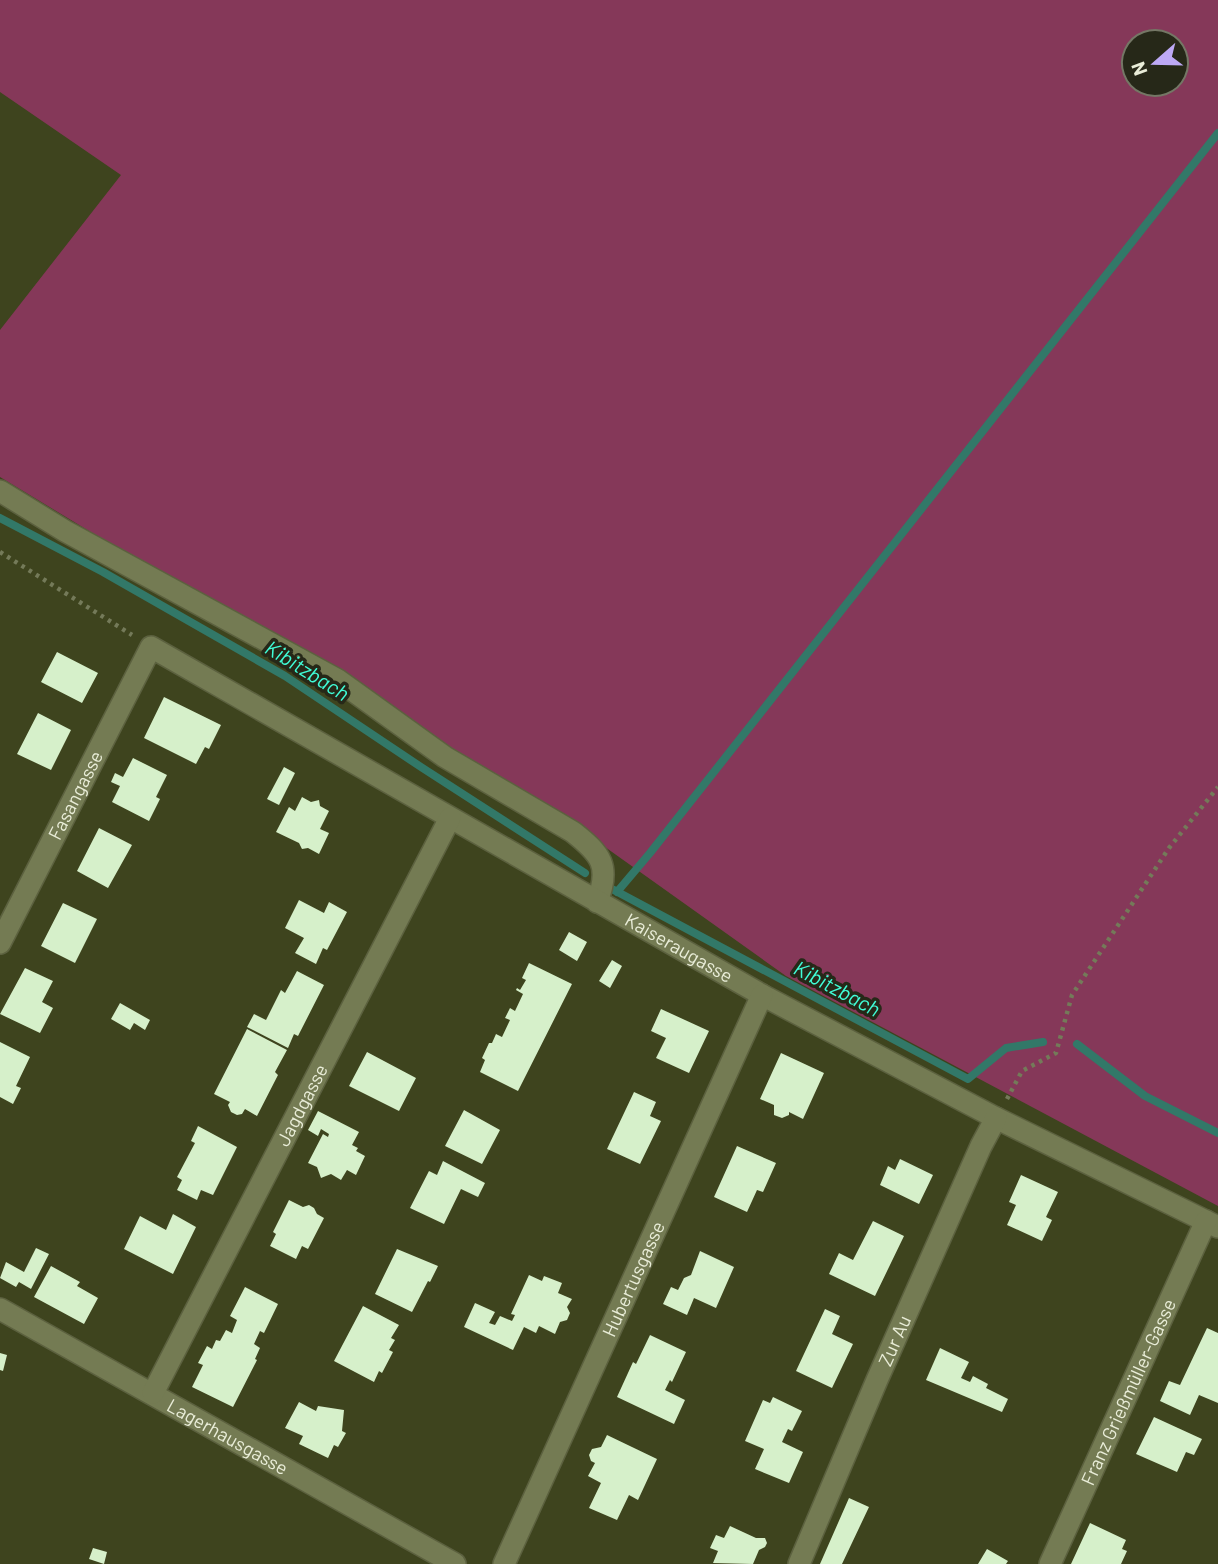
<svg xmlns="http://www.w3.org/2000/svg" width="1218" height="1564" font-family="Barlow,sans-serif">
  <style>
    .green { fill: #853859; fill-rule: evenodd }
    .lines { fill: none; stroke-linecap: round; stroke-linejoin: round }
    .stream { stroke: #327868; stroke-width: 8 }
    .building { fill: #d6f0ca }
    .minor-casing { stroke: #5c613f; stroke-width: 24 }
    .path { stroke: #747a59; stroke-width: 4.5; stroke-dasharray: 3.5 5; stroke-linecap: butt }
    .minor { stroke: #747b53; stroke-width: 21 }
    .labels { text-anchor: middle; stroke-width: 7; stroke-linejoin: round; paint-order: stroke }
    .street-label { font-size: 19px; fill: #e9edd8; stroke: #262818 }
    .water-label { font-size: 21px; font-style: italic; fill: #40fcd7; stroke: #262818 }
  </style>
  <rect width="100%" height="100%" fill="#3e441e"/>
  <path class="green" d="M0,0H1218V1206L786,976L598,842L565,814L483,770L0,477V330L121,175L0,92ZM1134,42H1176V84H1134Z"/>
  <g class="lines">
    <path class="stream" d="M0,518L103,572L285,676L421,767L585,873
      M612,889L968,1079L1006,1048L1043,1042
      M617,892L650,853L1218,133
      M1077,1044L1145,1096L1218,1133"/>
  </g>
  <path class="building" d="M57,652L98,673L82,703L41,682Z
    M164,697L221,725L209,749L205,747L196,764L144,738Z
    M38,713L71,730L51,770L17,754Z
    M133,758L167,775L156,797L160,799L149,821L112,802L120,786L111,782L115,773L123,777Z
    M284,767L295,773L279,805L267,799Z
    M302,797L311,802L319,800L320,806L329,811L320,829L329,833L319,854L308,848L302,849L299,843L276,832L289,807L295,811Z
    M99,828L132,845L108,888L77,871Z
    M299,900L324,913L329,902L347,912L327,950L323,948L316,964L295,953L304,938L285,928Z
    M63,903L97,919L75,963L41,946Z
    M569,932L587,942L577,961L559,950Z
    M612,960L622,966L610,988L599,981Z
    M529,963L572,984L518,1091L480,1072L485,1060L482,1058L489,1043H492L496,1034L502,1037L510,1020L505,1018L510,1008L515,1011L523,994L516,990L517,988L520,990L526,980L522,978Z
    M25,968L53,981L42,1002L53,1008L40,1033L0,1014Z
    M297,971L324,985L298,1036L294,1034L288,1048L247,1027L254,1014L266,1020L281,990L285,993Z
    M120,1003L150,1020L145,1030L134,1023L130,1030L111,1019Z
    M661,1009L709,1031L689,1073L656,1058L666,1038L651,1031Z
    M247,1029L287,1050L275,1072L278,1075L257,1116L245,1109L242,1114L237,1115L231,1112L228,1105L230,1102L214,1094Z
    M0,1042L30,1057L16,1086L21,1088L13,1104L0,1097Z
    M367,1052L416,1078L399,1111L349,1086Z
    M781,1053L824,1073L803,1119L789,1112V1115L782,1118L774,1115V1105L760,1099Z
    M634,1092L656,1102L650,1116L661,1121L640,1164L607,1149Z
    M464,1110L500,1130L482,1164L445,1146Z
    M318,1111L359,1132L352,1145L358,1148L356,1151L365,1156L356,1175L347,1170L341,1180L331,1174L321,1178L317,1167L308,1163L323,1134L328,1137L329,1134L321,1129L318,1136L308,1130Z
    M198,1126L237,1147L213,1195L201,1190L197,1200L177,1190L182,1180L177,1177L195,1143L191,1141Z
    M737,1146L776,1163L763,1192L757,1190L747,1212L714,1197Z
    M900,1159L933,1175L919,1204L880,1185L888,1166L895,1170Z
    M443,1161L485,1183L478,1197L461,1189L444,1224L410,1208L429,1171L437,1175Z
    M1021,1175L1058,1192L1046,1217L1052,1220L1042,1241L1007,1225L1016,1205L1009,1202Z
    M289,1200L303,1207L309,1205L314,1208L317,1214L324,1218L308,1249L302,1246L296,1259L270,1246L276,1234L273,1232Z
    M173,1214L196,1227L173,1274L124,1249L140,1216L166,1230Z
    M873,1221L904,1236L875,1296L829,1274L839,1253L853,1260Z
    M36,1248L49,1254L31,1289L19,1282L16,1287L0,1278L6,1262L24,1272Z
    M397,1249L438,1266L430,1282L428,1281L412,1312L375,1294Z
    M700,1251L734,1267L716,1308L694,1298L687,1315L663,1304L671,1287L678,1290L684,1278L691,1275Z
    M51,1266L80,1282L77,1286L98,1298L84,1324L34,1297Z
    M529,1275L542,1281L544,1276L562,1283L558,1293L572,1299L567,1307L570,1313L567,1320L560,1322L555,1334L539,1326L536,1333L524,1327L513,1350L464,1327L475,1303L495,1312L489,1323L495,1325L500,1316L512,1321L515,1315L511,1314Z
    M245,1287L278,1304L264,1333L260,1331L254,1344L260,1348L255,1359L257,1360L233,1407L192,1387L203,1365L198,1363L207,1346L212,1349L216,1340L220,1341L226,1330L232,1333L237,1320L230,1316Z
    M363,1306L399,1325L391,1338L395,1340L389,1350L393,1352L382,1373L379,1371L374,1382L334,1361Z
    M825,1309L840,1316L832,1334L853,1344L832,1388L796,1371Z
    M1207,1328L1218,1333V1403L1199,1395L1190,1415L1160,1401L1169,1381L1180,1385Z
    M650,1335L686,1352L672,1382L670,1380L665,1390L685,1400L674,1424L617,1397L633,1362L636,1364Z
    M940,1348L969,1362L961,1378L970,1382L973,1376L988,1384L986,1388L1008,1399L1002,1412L926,1380Z
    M0,1353L7,1355L3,1371L0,1370Z
    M773,1397L802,1411L792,1431L788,1429L782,1442L803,1452L789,1483L755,1469L764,1449L745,1441L763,1400L770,1403Z
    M299,1402L316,1411L318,1406L344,1410L342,1431L346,1433L338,1447L334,1445L328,1458L299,1444L303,1436L285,1428Z
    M1154,1417L1202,1439L1194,1455L1186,1452L1177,1472L1136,1454Z
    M607,1435L657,1459L638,1500L629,1495L617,1520L589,1508L601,1483L588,1476L595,1463L591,1461L589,1455L592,1449L601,1447Z
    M849,1498L869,1507L842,1564H820Z
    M1090,1523L1126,1540L1122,1549L1127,1551L1121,1564H1071Z
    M730,1526L756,1538H765L767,1543L765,1547L759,1550L753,1564L713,1563L718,1551L710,1548L716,1535L724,1538Z
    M93,1548L107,1552L104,1564L89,1559Z
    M987,1549L1008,1561L1006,1564H978Z"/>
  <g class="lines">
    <g class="minor-casing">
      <g id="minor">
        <path d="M0,491L65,531L338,680L445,757L573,832C601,854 611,866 597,902"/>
        <path id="s1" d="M0,943L151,647L762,995L996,1118L1218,1227"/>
        <path id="s2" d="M0,1309L455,1564"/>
        <path id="s3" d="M153,1393L450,818"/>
        <path id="s4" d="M504,1564L762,995"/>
        <path id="s5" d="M799,1564L877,1380L981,1146L996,1118"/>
        <path id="s6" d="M1050,1564L1206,1221"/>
      </g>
    </g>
    <path class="path" d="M0,552L132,635
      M1007,1099L1022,1071L1056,1053L1072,995L1169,848L1218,787"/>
    <use href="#minor" class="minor"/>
  </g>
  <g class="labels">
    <g class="street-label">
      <text dy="7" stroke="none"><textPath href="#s1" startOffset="166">Fasangasse</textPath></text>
      <text dy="7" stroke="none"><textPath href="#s1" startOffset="940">Kaiseraugasse</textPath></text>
      <text dy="7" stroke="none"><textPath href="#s3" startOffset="324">Jagdgasse</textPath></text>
      <text dy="7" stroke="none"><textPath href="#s4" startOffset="313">Hubertusgasse</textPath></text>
      <text dy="7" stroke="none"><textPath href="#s5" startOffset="243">Zur Au</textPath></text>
      <text dy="7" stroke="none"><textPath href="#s6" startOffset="189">Franz Grießmüller-Gasse</textPath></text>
      <text dy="7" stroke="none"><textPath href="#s2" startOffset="261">Lagerhausgasse</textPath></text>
    </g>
    <g class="water-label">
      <text transform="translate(307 671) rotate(32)" y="7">Kibitzbach</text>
      <text transform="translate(837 989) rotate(28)" y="7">Kibitzbach</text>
    </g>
  </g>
  <g transform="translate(1155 63) rotate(250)"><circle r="33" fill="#262818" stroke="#747765" stroke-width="2"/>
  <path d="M0-5L12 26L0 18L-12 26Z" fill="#bda9f5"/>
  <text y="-10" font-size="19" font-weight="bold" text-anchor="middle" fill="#e9edd8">N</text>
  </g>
</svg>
